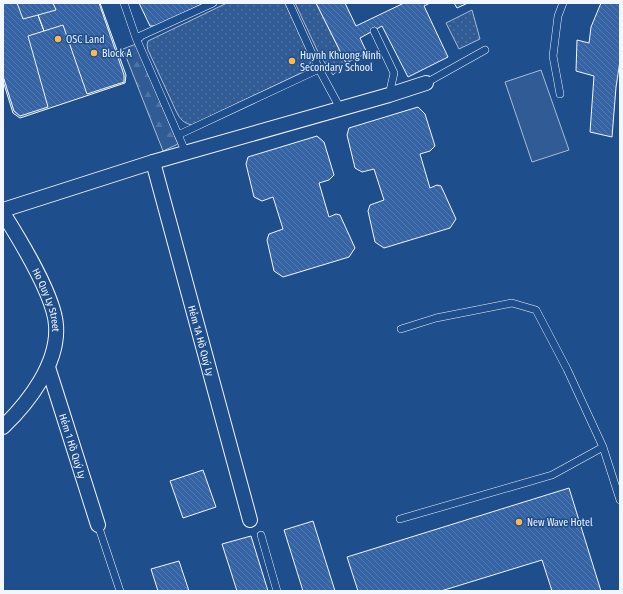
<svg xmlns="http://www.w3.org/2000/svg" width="623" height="594" font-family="'Fira Sans Condensed',sans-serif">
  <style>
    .grass { fill: url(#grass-dots); stroke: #a8bbd7 }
    .forest { fill: url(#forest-firs); stroke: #a8bbd7 }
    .garden { fill: #305b95; stroke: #a8bbd7 }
    .building { fill: url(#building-back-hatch); stroke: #f2f6ff }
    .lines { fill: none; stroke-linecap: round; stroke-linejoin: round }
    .lane-casing { stroke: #f2f6ff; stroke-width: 8 }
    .street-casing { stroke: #f2f6ff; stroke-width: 16 }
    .lane { stroke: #1f4e8c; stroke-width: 7 }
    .street { stroke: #1f4e8c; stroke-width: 14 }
    .poi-dot { fill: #ffb74d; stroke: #1f4e8c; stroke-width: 1.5 }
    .labels { text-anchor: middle; stroke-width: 3; stroke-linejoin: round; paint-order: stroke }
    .poi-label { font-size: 10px; fill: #f2f6ff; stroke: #1f4e8c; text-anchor: start }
    .street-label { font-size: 10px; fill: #f2f6ff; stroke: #1f4e8c }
  </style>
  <defs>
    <pattern id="grass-dots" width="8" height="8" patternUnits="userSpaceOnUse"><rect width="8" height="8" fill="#305b95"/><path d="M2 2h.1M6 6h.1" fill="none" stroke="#4e73a5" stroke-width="1.8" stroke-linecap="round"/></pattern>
    <pattern id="forest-firs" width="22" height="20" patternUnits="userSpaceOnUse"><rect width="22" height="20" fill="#305b95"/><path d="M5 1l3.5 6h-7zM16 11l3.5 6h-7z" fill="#4e73a5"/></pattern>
    <pattern id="building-back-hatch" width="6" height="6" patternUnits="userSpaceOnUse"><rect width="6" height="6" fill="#3563a3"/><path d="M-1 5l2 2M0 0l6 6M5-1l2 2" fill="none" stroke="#537ab1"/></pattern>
  </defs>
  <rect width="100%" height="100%" fill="#1f4e8c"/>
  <path class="grass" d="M227,3H285L310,55L311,62L305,71L192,125C183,123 180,119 176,111L148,50L147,45L148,41Z
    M295,3H316L346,63L333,75L319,54Z
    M472,10L480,39L459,49L446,23Z"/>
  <path class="forest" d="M136,44L178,144L163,151L123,49Z"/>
  <path class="garden" d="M541,70L569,150L532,162L505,82Z"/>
  <path class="building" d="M3,3H100L126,75L125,83L20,118L13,113L3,81Z
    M3,3H17L23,19L38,15L44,31L28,36L48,107L20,116L14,111L3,76Z
    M53,3H99L124,75V82L87,94L63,25L44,31L38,15L56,10Z
    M139,3H204L157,26H150Z
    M316,3H345L356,26L404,3H430L424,6L448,57L408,77L382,26L360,38L367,53L346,63Z
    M454,3H468L457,8Z
    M601,3H620V61L616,87L612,137L590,132L594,76L576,71L577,40L589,43L591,27Z
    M418,107L425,114L435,146L430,151L420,154L430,188L437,185L441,186L456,219L450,228L384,248L375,242L368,211L370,205L384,200L374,169L362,172L355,168L347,135L349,128Z
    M317,136L324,142L334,175L329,180L319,183L329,217L336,214L340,215L355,248L349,257L283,277L274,271L267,240L269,234L283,229L273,197L262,201L254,197L246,164L248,157Z
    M203,470L216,507L183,518L170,481Z
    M569,488L601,591H552L542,560L441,591H358L347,557Z
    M313,521L335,591H303L284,530Z
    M251,536L268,591H237L222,544Z
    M179,561L189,591H158L151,569Z"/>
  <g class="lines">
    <g class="lane-casing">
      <path id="lane" d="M124,3L136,38L186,153
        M289,3L319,69L340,108
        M374,31L394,73L389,95
        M140,37L136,38L213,3
        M426,83L485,50
        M560,94L553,56L558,16L563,3
        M178,135L319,69
        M401,329L436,318L512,303L536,310L567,369L603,447L620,500
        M400,519L552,475L603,447
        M98,525L120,591
        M261,535L277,591"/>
    </g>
    <g class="street-casing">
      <g id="street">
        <path id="s1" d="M153,162L250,520"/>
        <path d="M3,210L153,162L389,95L426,83"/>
        <path id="s2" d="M3,213C20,240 54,295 56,325C59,363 29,402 3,427"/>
        <path id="s3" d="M48,367L98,525"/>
      </g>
    </g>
    <use href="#lane" class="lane"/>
    <use href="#street" class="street"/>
  </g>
  <g class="poi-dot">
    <circle cx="58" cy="39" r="4"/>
    <circle cx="94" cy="53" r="4"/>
    <circle cx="292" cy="61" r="4"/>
    <circle cx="519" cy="522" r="4"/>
  </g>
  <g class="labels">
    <g class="poi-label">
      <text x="66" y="43">OSC Land</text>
      <text x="102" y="57">Block A</text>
      <text x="300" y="59">Huynh Khuong Ninh<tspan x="300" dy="12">Secondary School</tspan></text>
      <text x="527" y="526">New Wave Hotel</text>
    </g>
    <g class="street-label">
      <text dy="4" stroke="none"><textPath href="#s2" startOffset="98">Ho Quy Ly Street</textPath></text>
      <text dy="4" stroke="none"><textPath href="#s1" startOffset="185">Hẻm 1A Hồ Quý Ly</textPath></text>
      <text dy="4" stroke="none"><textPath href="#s3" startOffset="83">Hẻm 1 Hồ Quý Ly</textPath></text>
    </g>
  </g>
  <rect width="623" height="594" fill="none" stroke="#f2f6ff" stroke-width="8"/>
</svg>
